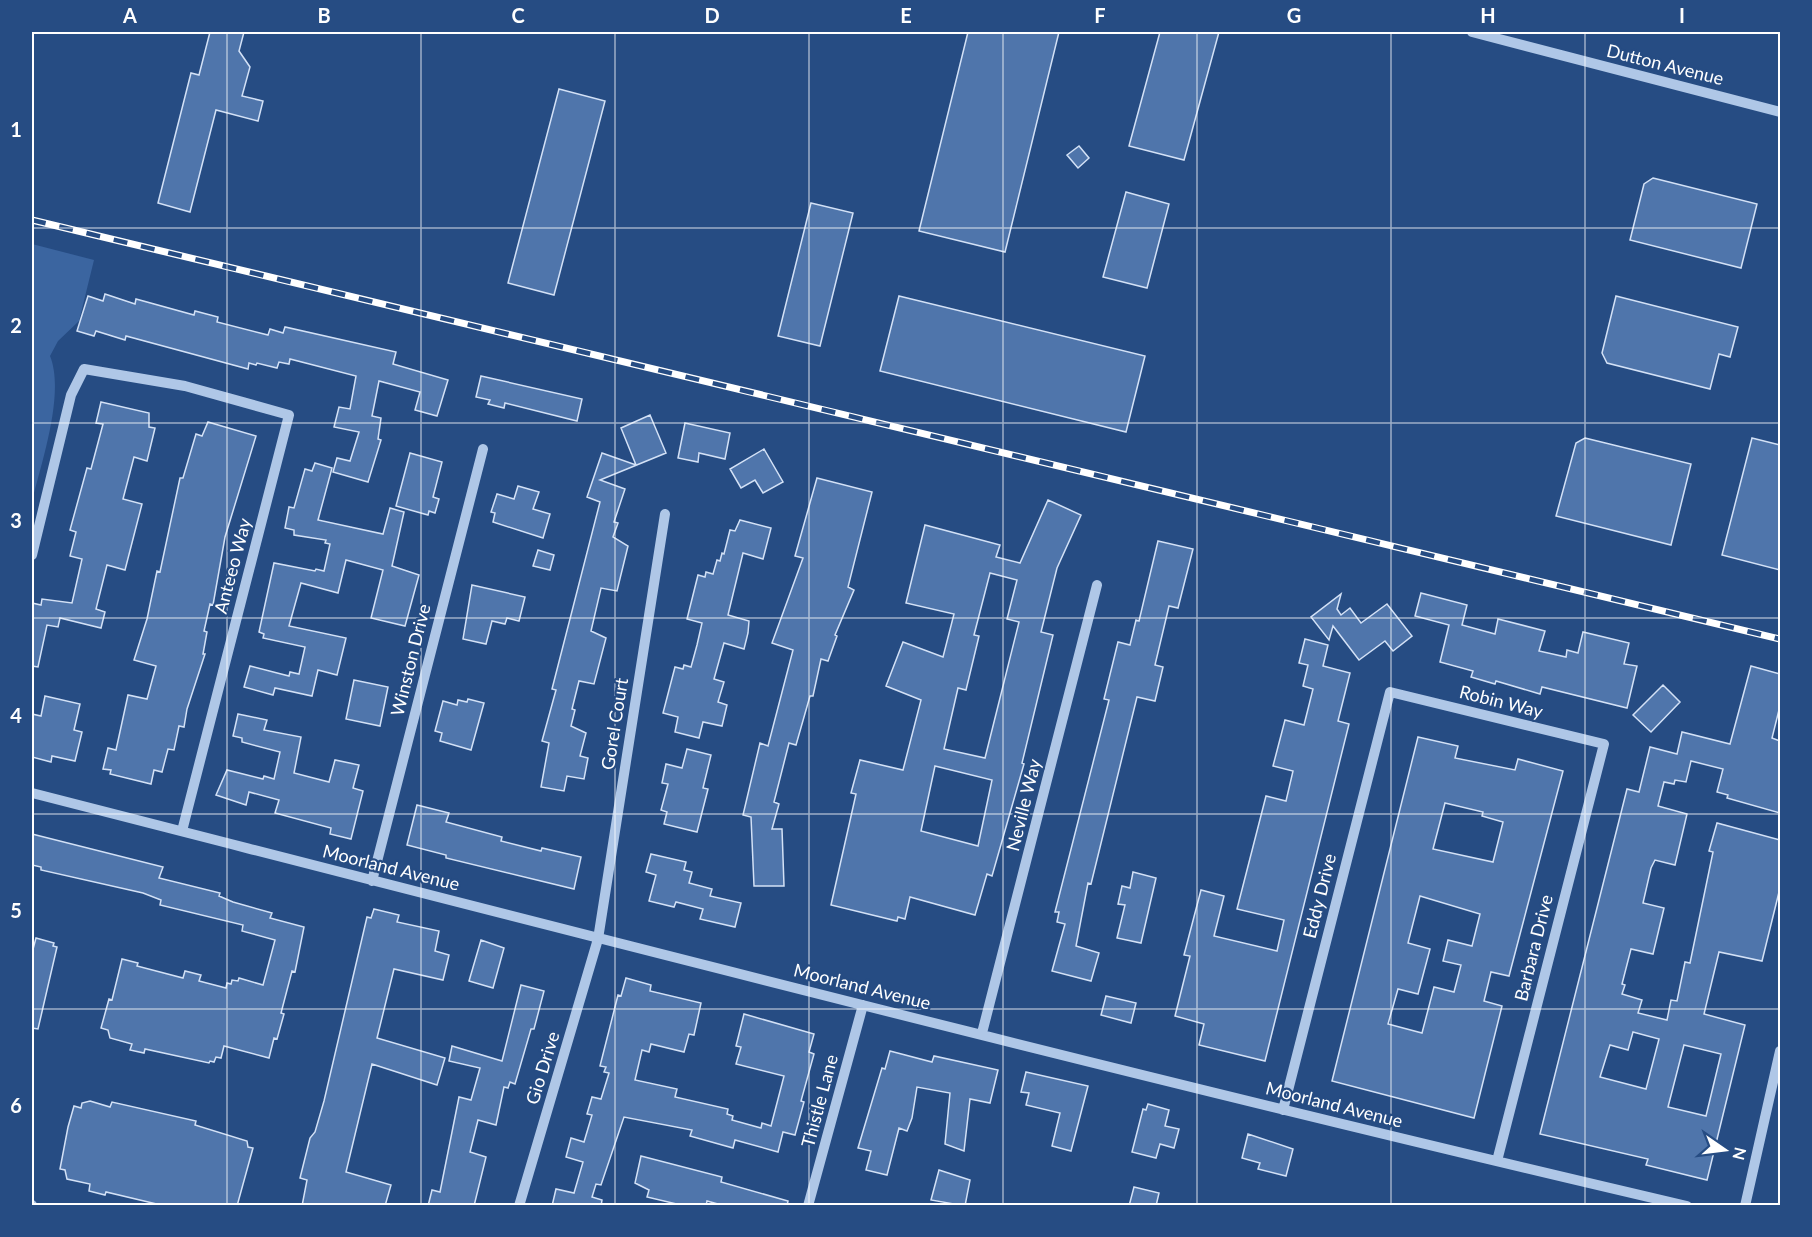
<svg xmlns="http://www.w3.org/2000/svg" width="1812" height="1237" font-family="Lato,sans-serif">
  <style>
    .green { fill: #3b65a0 }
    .building { fill: #4f75ab; stroke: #d3e1f6; stroke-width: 1.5; fill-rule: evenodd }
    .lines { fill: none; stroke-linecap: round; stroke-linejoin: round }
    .minor { stroke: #afc7e7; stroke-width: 10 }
    .rail-casing { stroke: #fff; stroke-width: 7 }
    .rail { stroke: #264c83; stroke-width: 4.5; stroke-dasharray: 14; stroke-linecap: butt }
    .grid { fill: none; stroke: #fff; stroke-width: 1.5; stroke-opacity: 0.55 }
    .labels { text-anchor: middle; stroke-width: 4.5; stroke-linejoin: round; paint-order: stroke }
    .street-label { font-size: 18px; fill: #fff; stroke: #264c83 }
    .neatline { fill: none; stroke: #fff; stroke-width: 2 }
    .grid-label { font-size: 20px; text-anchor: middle; font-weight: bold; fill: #fff }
  </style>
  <rect width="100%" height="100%" fill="#264c83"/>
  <path class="green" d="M32,244L94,260L79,321L58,341L50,356C65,393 42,461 32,501Z"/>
  <path class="building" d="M210,32H244L239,51L250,67L242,96L263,101L258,121L216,110L190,212L158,203L191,73L199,75Z
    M968,32H1059L1005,252L919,231Z
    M1160,32H1219L1184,160L1129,146Z
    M559,89L605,101L554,295L508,283Z
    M1079,146L1089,158L1078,168L1067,155Z
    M1653,178L1757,204L1741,268L1630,240L1644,184Z
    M1126,192L1169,204L1147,288L1103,277Z
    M811,203L853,213L820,346L778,336Z
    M105,294L135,304L136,299L194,315L195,311L218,317L217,322L268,335L270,329L283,333L285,327L396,352L393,364L448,380L437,416L415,410L420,392L379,381L372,416L381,418L378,439L381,440L368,482L333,472L337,458L350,461L359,432L334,427L339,407L350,409L356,376L290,359L289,364L279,362L277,368L257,363L256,365L249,363L248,369L126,336L125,340L96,331L94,336L77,331L88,296L103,301Z
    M899,296L1145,356L1126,432L880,371Z
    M1616,296L1738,327L1730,357L1719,354L1710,389L1607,363L1602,353Z
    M481,376L582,399L577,421L505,403L504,408L488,404L490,400L476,397Z
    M101,402L149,413V427L155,428L147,461L134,457L123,499L142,504L125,570L107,565L96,609L105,612L101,628L60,618L58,627L47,625L38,667L32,666V603L41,605L42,599L72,603L82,559L70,556L76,532L70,530L87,468L91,469L103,424L96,423Z
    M650,415L666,453L600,480L625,489L614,522L618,523L613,537L628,546L617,591L601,588L591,631L606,638L594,684L579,681L572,709L575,710L571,726L586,733L580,756L588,758L584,779L567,776L564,791L541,787L549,743L542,741L556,690L552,689L600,502L587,497L602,453L636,465L621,428Z
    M208,422L256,436L225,537L213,605L210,604L204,631L207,632L203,654H205L187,709L184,727L179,726L174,750L168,749L162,772L154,770L151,784L110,774L111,770L103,769L108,748L116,750L128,695L147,699L156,666L134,660L147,619L157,571L160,572L180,478H183L196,434L202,436Z
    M685,423L730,433L725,459L699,453L698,462L678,458Z
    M1585,438L1691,464L1671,545L1556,516L1576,443Z
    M1752,438L1780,445V570L1722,555Z
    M764,449L783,482L763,493L755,480L741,488L730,469Z
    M410,453L442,462L433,497L439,499L435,513L429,511L428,515L396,506Z
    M315,463L332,468L318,520L383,534L390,508L404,512L392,566L419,575L405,626L371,618L383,570L346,560L338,593L301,583L289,626L346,638L337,675L318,670L312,696L275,688L273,695L244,687L250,666L289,676L290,672L299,674L305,647L263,638L264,634L259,632L274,563L315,571L316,569L324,571L330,544L325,543L326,540L294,535V530L285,528L289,507L294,508L305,469L312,471Z
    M817,478L872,492L848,587L854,590L835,635L837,636L828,661L821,659L813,696H810L796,745L789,743L774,802L779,804L772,829H782L784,886H754L751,817L743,815L760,743L768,746L793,650L772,643L803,558L795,556Z
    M518,486L539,492L533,509L550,514L543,538L493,522L495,513L491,512L497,494L514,499Z
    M1048,500L1081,515L1057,568L1041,632L1053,635L1022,763L1024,764L992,876L987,874L975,915L910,897L905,919L898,917L897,921L831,905L856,794L851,793L860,760L903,770L921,700L886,686L903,642L943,657L954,614L906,603L925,525L1000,545L996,557L1020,563ZM990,573L1017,580L1007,619L1019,622L985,758L944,749L958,688L966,690L979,636L974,635ZM935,766L992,780L978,846L921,831Z
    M740,520L771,528L763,559L743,553L728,615L749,621L748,633L744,649L724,643L714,679L724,682L718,702L727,705L722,726L703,722L699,738L675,732L678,717L663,713L675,667L683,669L684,665L691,667L697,645L702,623L687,619L698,575L705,577L706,572L713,574L717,560L720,561L722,553L724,554L730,530L735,531Z
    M1158,541L1193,549L1178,608L1169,606L1155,665L1163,667L1155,701L1137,697L1091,884L1088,883L1076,946L1099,953L1091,981L1052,971L1065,924L1057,922L1059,912H1055L1109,700L1104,699L1118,642L1130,645L1136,620L1139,621Z
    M538,550L554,555L550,570L533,566Z
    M472,585L525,597L519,621L507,618L505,624L492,621L486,644L463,639Z
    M1421,593L1467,605L1462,625L1495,634L1498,619L1545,631L1539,651L1566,657L1567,650L1578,653L1583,632L1629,643L1624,664L1637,666L1627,708L1542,687L1540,694L1496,681L1495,684L1471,677L1473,671L1440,662L1449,625L1415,616Z
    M1341,594L1337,609L1341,615L1350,608L1361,623L1387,604L1412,636L1393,651L1385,641L1359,660L1333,626L1329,640L1311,617Z
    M1305,639L1328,645L1323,666L1350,673L1338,721L1349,724L1265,1061L1199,1045L1204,1024L1175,1016L1190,956L1184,955L1201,890L1224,896L1214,936L1277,951L1284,920L1237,909L1266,796L1286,801L1293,771L1273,766L1285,720L1304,725L1313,689L1303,686L1308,665L1299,663Z
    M1751,666L1780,674V706L1772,738L1780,741V813L1727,798L1728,795L1717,792L1723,769L1691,761L1686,782L1675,780L1674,784L1664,782L1658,806L1687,814L1675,865L1655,860L1651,868L1643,903L1664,908L1653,954L1631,949L1622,984L1625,985L1622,994L1642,1000L1638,1013L1667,1020L1671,1000L1677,1001L1685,962L1690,963L1713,852L1709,851L1717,823L1780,840V888L1762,961L1719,952L1704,1014L1745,1025L1707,1180L1646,1165L1648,1159L1540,1134L1627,789L1639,792L1650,747L1677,754L1682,732L1730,744ZM1633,1032L1659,1039L1646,1089L1600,1077L1610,1045L1628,1050ZM1684,1045L1721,1054L1706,1116L1668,1107Z
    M354,680L388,687L380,726L346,719Z
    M1663,685L1680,702L1651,732L1633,715Z
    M45,696L80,704L74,730L82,732L75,761L52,756L51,762L32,757V714L41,716Z
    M468,699L484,703L471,750L440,741L442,733L435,731L443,701L457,705L458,700L467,702Z
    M238,714L267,720L264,730L301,737L294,773L329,782L335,760L359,765L353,788L363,791L351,839L330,834L331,828L275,813L279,800L249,792L246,805L216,795L227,770L263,779L264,776L274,779L280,752L242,742V738L233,736Z
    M1418,737L1458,746L1455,758L1515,770L1518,759L1563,771L1509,976L1491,972L1484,1001L1502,1006L1474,1118L1332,1081ZM1445,803L1483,812L1482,816L1503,822L1493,862L1433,849ZM1420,896L1480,914L1472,946L1448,940L1443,961L1461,965L1454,992L1434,987L1422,1033L1388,1024L1398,989L1418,994L1430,949L1408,943Z
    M687,749L711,755L703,788L708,789L697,832L664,824L667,812L661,810L668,784L662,783L666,764L682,768Z
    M417,805L449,813L446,822L502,837L501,841L541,851L542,848L581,857L574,889L446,858V855L407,845Z
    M32,834L163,867L159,878L220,893L219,896L233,902L272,913L270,918L304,927L295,972L292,971L281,1013L284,1014L277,1039L274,1038L269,1058L224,1046L221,1058L216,1057L214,1062L210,1061L209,1063L145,1049L144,1053L130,1050L132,1044L110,1038L108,1030L101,1028L109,999L112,1000L122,959L138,963L137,966L183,978L185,971L201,975L199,981L226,988L227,983L231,984L232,980L238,981L239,978L263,985L275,940L242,931L243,925L160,905L161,900L143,893L41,870V867L32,865Z
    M651,854L686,862L684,870L692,872L689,883L712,889L710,896L741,903L735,927L700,919L703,909L676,902L674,907L649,901L656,875L646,872Z
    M1133,872L1156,878L1141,943L1117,938L1125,905L1118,904L1122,886L1130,888Z
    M374,909L399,915L397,922L439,931L435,951L449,955L443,980L394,969L377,1038L445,1058L437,1085L372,1064L346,1172L391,1185L385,1206H302L307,1180L300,1178L310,1138L315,1132L324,1101L367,917L371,918Z
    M36,938L54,943L53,946L57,947L38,1029L32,1028V953Z
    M481,940L504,948L493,988L469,981Z
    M626,978L651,985L650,991L701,1003L694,1035L689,1034L684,1052L651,1044L649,1052L642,1050L635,1080L677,1089L675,1097L728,1109L727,1114L733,1116L732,1120L761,1128L762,1123L771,1126L784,1076L736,1064L741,1047L736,1046L744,1014L814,1034L809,1052L814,1054L801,1101L804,1102L795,1135L783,1132L778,1152L735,1140L733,1148L690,1136L692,1130L624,1117L601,1185L596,1184L592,1197L602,1200L601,1206H552L556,1189L574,1193L583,1162L566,1157L571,1138L584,1142L592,1115L587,1114L592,1097L601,1099L609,1073L604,1072L606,1067L600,1066L618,995L621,996Z
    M521,985L544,991L534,1029H531L515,1084L510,1082L508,1088L504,1087L496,1125L478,1120L470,1152L486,1157L474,1206H428L432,1190L440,1192L459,1097L471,1100L480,1068L449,1061L452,1046L502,1061Z
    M1106,996L1136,1003L1131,1023L1101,1015Z
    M890,1051L932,1062L934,1056L998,1070L990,1103L970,1099L964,1151L945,1144L950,1093L917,1087L912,1118L907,1131L899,1128L887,1175L866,1170L871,1151L858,1148L882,1068L885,1069Z
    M1026,1072L1088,1086L1071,1151L1052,1146L1060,1113L1026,1105L1029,1093L1021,1092Z
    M90,1101L110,1107L112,1102L196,1121L195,1125L247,1141L248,1147L253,1148L237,1206H165L106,1192L105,1195L89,1191L90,1184L67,1179L65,1170L60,1169L68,1127L74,1106L81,1108L82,1103Z
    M1148,1104L1169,1110L1165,1126L1179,1129L1174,1148L1160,1144L1156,1158L1132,1152L1143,1109L1146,1110Z
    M1248,1134L1293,1149L1286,1176L1258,1169L1260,1163L1242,1158Z
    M641,1156L722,1177L721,1182L788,1201L787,1206H725L707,1201L706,1206H685L647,1197L649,1190L635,1183Z
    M939,1170L970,1180L965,1206L931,1200Z
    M1134,1187L1159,1193L1156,1206H1129Z"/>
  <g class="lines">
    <path class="minor" d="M1472,32L1780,112
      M32,555L71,395L84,369L185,386L289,415L182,831
      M32,793C583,934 1133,1077 1687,1206
      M372,881L483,449
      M982,1033L1097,585
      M1283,1110L1390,692L1604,744L1497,1161
      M32,1205V1206
      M519,1206L598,939L665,514
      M808,1206L863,1005
      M1745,1206L1780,1051"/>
    <g class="rail-casing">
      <path id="rail" d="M32,220L1780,639"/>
    </g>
    <use href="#rail" class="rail"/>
  </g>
  <path class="grid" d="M227,32V1206M421,32V1206M615,32V1206M809,32V1206M1003,32V1206M1197,32V1206M1391,32V1206M1585,32V1206M32,228H1780M32,423H1780M32,618H1780M32,814H1780M32,1009H1780"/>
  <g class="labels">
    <g class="street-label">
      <text transform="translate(1665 65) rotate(14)" y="6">Dutton Avenue</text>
      <text transform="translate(233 566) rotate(-75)" y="6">Anteeo Way</text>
      <text transform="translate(411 660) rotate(-76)" y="6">Winston Drive</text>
      <text transform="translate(1501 702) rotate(14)" y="6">Robin Way</text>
      <text transform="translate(615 724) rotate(-81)" y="6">Gorel Court</text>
      <text transform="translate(1024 805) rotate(-76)" y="6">Neville Way</text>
      <text transform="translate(391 868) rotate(14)" y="6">Moorland Avenue</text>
      <text transform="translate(1320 896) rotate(-76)" y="6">Eddy Drive</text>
      <text transform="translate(1534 948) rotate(-76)" y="6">Barbara Drive</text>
      <text transform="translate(862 987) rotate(14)" y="6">Moorland Avenue</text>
      <text transform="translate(543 1068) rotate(-73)" y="6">Gio Drive</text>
      <text transform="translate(820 1101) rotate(-75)" y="6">Thistle Lane</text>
      <text transform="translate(1334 1105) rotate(14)" y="6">Moorland Avenue</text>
    </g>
  </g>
  <rect width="1812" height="1237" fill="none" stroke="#264c83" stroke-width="66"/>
  <g transform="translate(1725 1150) rotate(104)" stroke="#264c83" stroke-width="4.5" paint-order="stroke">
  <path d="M0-4.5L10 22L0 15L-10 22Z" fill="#ffffff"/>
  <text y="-9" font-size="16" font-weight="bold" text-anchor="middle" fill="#ffffff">N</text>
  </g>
  <rect x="33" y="33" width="1746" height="1171" class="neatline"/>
  <g class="grid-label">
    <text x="130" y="23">A</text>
    <text x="324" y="23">B</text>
    <text x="518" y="23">C</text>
    <text x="712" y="23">D</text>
    <text x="906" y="23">E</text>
    <text x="1100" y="23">F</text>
    <text x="1294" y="23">G</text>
    <text x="1488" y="23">H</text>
    <text x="1682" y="23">I</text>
    <text x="16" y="137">1</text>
    <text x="16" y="333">2</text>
    <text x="16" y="528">3</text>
    <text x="16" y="723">4</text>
    <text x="16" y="918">5</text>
    <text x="16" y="1113">6</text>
  </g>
</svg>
